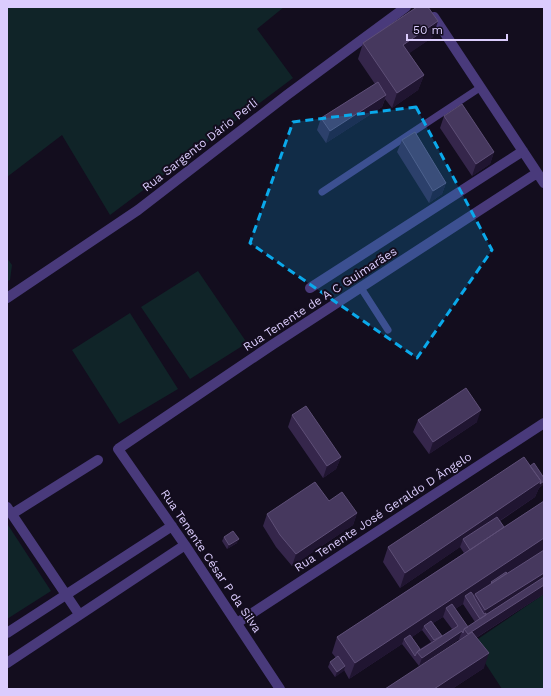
<svg xmlns="http://www.w3.org/2000/svg" width="551" height="696" font-family="'Work Sans',sans-serif">
  <style>
    .green { fill: #102428 }
    .lines { fill: none; stroke-linecap: round; stroke-linejoin: round }
    .lane { stroke: #493a7b; stroke-width: 7 }
    .street { stroke: #493a7b; stroke-width: 10 }
    .wall { fill: #35264b; fill-rule: evenodd }
    .shaded-wall { fill: #201531 }
    .building { fill: #46385e; stroke: #5e4f77 }
    .marked { fill: #0aa9eb; fill-opacity: 0.2; stroke: #0aa9eb; stroke-width: 3; stroke-dasharray: 8 5; stroke-linejoin: round }
    .labels { text-anchor: middle; stroke-width: 4; stroke-linejoin: round; paint-order: stroke }
    .street-label { font-size: 12px; fill: #dbccfd; stroke: #130d1e }
  </style>
  <rect width="100%" height="100%" fill="#130d1e"/>
  <path class="green" d="M7,7H284L257,29L293,78L110,215L62,135L7,177Z
    M7,258L12,265L10,280L7,281Z
    M198,271L247,343L190,379L141,307Z
    M130,313L178,389L119,424L72,350Z
    M8,525L51,591L7,619V526Z
    M544,594V689H502L472,643Z"/>
  <g class="lines">
    <path class="lane" d="M322,192L481,87
      M361,288L388,330"/>
    <path class="street" d="M434,17L544,183
      M310,288L523,151
      M7,298L138,210L287,95L406,7
      M7,507L79,614
      M12,514L98,460
      M237,623L544,423
      M7,633L172,526
      M7,663L185,545
      M280,689L185,545L118,449L272,345L537,173"/>
  </g>
  <path class="wall" d="M433,37L409,53L424,75L418,90L392,108L385,99L382,107L326,143L317,130L321,118L375,84L358,59L363,43Z
    M444,116L494,152L490,164L472,176L440,128Z
    M402,140L446,183L442,194L429,203L397,152Z
    M292,415L341,457L336,469L323,478L288,427Z
    M418,420L477,422L429,454L413,432Z
    M544,484L539,488L535,497L500,521L504,527L544,501V594L476,638L484,668L452,689H385L460,641L459,639L419,666L402,644L349,679L344,670L335,677L328,667L330,662L336,658L332,653L337,637L464,553L460,547L400,588L383,562L388,547ZM463,604L475,622L468,627L455,609ZM443,617L452,629L442,636L433,623ZM422,630L431,642L420,649L412,637Z
    M329,501L357,513L353,525L292,566L276,547L263,526L267,514Z
    M224,537L237,543L227,549L222,541Z"/>
  <path class="shaded-wall" d="M438,21L433,37L398,61L403,45Z
    M424,75L418,90L392,108L397,93Z
    M386,95L382,107L326,143L330,131Z
    M494,152L490,164L472,176L476,164Z
    M446,183L442,194L429,203L433,191Z
    M481,410L477,422L429,454L433,442Z
    M341,457L336,469L323,478L327,466Z
    M541,481H544V484L539,488L535,497L466,543L463,539L460,547L400,588L405,573Z
    M357,513L353,525L292,566L296,554Z
    M544,538V550L493,584L491,582L490,586L475,594L474,596H465L463,604L449,613L446,608L443,617L425,628L424,626L422,630L405,642L404,639L402,644L349,679L355,663Z
    M239,539L237,543L227,549L229,545Z
    M544,573V594L463,646L468,634L480,627L485,610Z
    M462,631L459,639L419,666L422,658Z
    M489,653L484,668L452,689H434Z
    M345,666L344,671L335,677L337,672Z"/>
  <path class="building" d="M417,7H428L438,21L403,45L424,75L397,93L363,43Z
    M378,82L386,95L330,131L321,118Z
    M462,104L494,152L476,164L444,116Z
    M415,132L446,183L433,191L402,140Z
    M466,388L481,410L433,442L418,420Z
    M306,406L341,457L327,466L292,415Z
    M524,457L541,481L405,573L388,547Z
    M534,463L544,478V481L540,484L541,481L530,466Z
    M315,482L329,501L342,492L357,513L296,554L280,535L267,514Z
    M544,501V538L355,663L337,637Z
    M497,517L504,527L470,550L463,539Z
    M233,531L239,539L229,545L224,537Z
    M544,550V573L485,610L475,594Z
    M506,572L507,573L492,583L491,582Z
    M544,577V585L468,634L464,629Z
    M471,592L474,596V597L484,614L486,613V615L480,619L465,596Z
    M452,604L468,627L464,629L463,633L462,631L422,658L417,652L458,626L446,608Z
    M431,621L442,636L434,640L424,626Z
    M472,632L489,653L434,689H385Z
    M410,635L420,649L417,652L415,656L404,639Z
    M338,656L345,666L337,672L330,662Z"/>
  <path class="marked" d="M416,107L492,250L417,358L250,243L293,122Z"/>
  <g class="labels">
    <g class="street-label">
      <text transform="translate(200 145) rotate(-38)" y="4">Rua Sargento Dário Perli</text>
      <text transform="translate(320 299) rotate(-33)" y="4">Rua Tenente de A C Guimarães</text>
      <text transform="translate(383 512) rotate(-33)" y="4">Rua Tenente José Geraldo D Ângelo</text>
      <text transform="translate(211 561) rotate(56)" y="4">Rua Tenente César P da Silva</text>
    </g>
  </g>
  <rect width="551" height="696" fill="none" stroke="#dbccfd" stroke-width="16"/>
  <path d="M407 34v6h100v-6" fill="none" stroke="#dbccfd" stroke-width="2"/>
  <text x="413" y="34" font-size="12" fill="#dbccfd" stroke="#130d1e" stroke-width="3" paint-order="stroke">50 m</text>
</svg>
